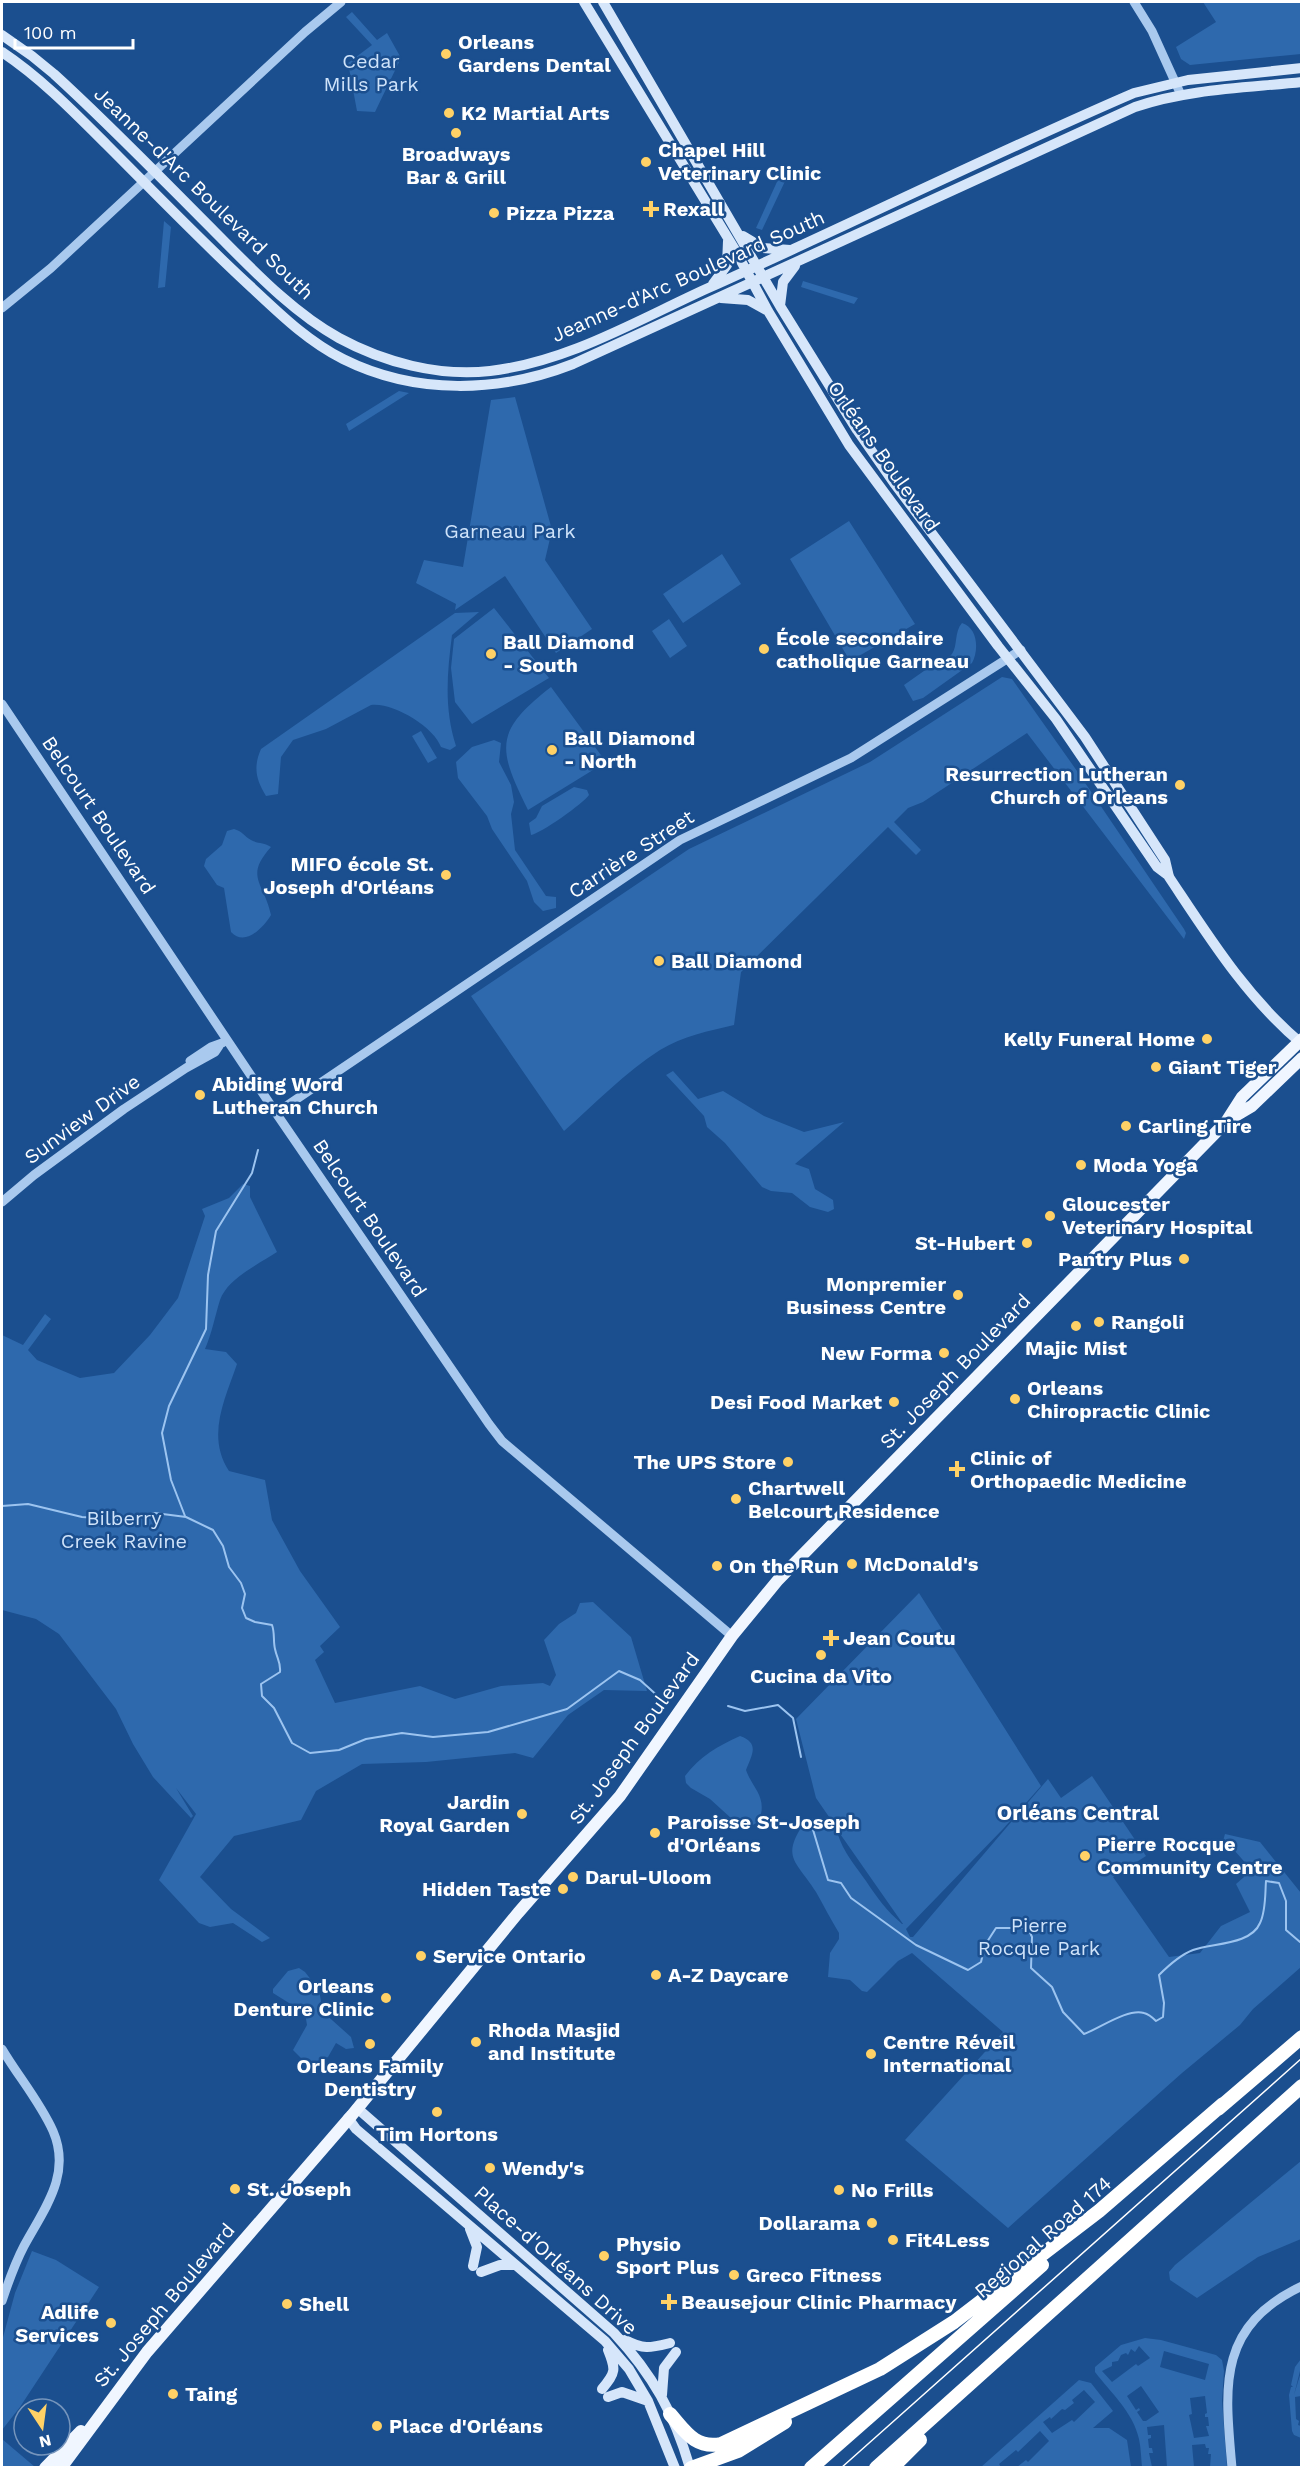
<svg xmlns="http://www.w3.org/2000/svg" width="1303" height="2469" font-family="'Work Sans',sans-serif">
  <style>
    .green { fill: #2e69ad; fill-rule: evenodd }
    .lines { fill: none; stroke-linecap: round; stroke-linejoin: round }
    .stream { stroke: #9cc4f0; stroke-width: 2 }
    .tertiary { stroke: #a9c9ee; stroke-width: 9 }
    .secondary { stroke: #d6e6fa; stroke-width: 10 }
    .primary { stroke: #f0f6ff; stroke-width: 12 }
    .motorway { stroke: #fff; stroke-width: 14 }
    .tram { stroke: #fff; stroke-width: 1.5 }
    .poi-dot { fill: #ffd166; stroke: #1b4f8f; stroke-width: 2 }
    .labels { text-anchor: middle; stroke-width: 5; stroke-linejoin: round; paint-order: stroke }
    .poi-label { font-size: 20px; font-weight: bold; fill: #fff; stroke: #1b4f8f; text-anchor: start }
    .park-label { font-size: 20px; fill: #cfe3fa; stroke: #1b4f8f }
    .street-label { font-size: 20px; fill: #fff; stroke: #1b4f8f }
    .neighbourhood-label { font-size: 21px; font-weight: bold; fill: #fff; stroke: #1b4f8f }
  </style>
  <rect width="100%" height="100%" fill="#1b4f8f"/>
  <path class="green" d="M1203,2H1301V54L1190,65L1181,59L1176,47L1216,22Z
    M352,12L377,40L387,33L401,58L375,112L357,111L348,63L372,45L346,17Z
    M781,173L787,177L762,230L756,228Z
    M164,221L171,227L165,287L158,288Z
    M803,281L858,298L854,304L801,287Z
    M399,391L409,393L349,431L346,424Z
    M515,397L552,530L545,560L592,629L556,653L505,576L455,610L456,604L416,583L424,560L463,567L491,400Z
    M849,521L915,624L850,661L790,559Z
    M722,554L741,584L683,623L663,594Z
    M494,608L549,678L472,724L455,702L451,668L454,639Z
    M479,612L452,635C447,674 444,709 456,746L450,750L441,747C434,727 393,702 371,705L326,729L293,740L281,757L278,794L266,796C256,780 253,767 261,749L455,613Z
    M669,619L687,646L670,658L652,631Z
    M962,623C978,628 979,650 972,663L923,698L913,701L904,685C913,679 922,672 931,666C938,661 946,661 952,654C958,645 954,632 962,623Z
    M1002,677L1012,679L1077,771L1184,929L1186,933L1184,939L1027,733L923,802L908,808L894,822L921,850L916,855L888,827L741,972L734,1025C709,1031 683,1036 660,1050C625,1072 595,1104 564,1131L471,996L689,849L870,762Z
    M551,687L606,762L528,810C498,749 493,732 551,687Z
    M421,731L437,758L428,763L412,736Z
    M494,740L501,743L499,762L511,785L514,802L511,814L515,850L546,896L556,897V908L543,911L534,902L527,881L492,829L487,816L458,778L456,762L472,747Z
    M574,787L587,790L589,795C584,803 540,834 531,835L529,823L536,818L542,806Z
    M234,829C242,831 244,836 251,840C258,844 264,842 271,847C244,877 264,882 271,915C263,928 245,947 231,932L224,888L217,885L204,866L206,859L222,845L227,831Z
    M673,1071L698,1099L723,1091L764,1116L804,1132L844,1122L795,1164L809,1169L815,1189L833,1200L834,1209L828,1212L810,1207L792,1193L771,1191L762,1187L725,1143L707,1127L704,1116L666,1075Z
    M243,1184L250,1186V1197L277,1252C259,1264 228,1278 220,1300C215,1316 212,1333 205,1349L226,1352L237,1364C225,1399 206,1436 229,1471L265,1480L272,1520L300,1571L340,1627L320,1646L324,1652L315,1660L335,1703L420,1686L455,1699L501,1686L543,1683L550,1686L556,1675L544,1640L559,1624L576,1613L580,1603L593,1602L631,1637L647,1691L604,1690L568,1715L533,1758L515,1753L426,1762L362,1764L316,1791L301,1820L234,1836L200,1877L231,1909L270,1938L262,1942L233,1923L210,1927L199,1923L159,1880L196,1814L176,1788L193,1816L191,1818L153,1777L133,1744L116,1709L59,1634L36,1619L2,1610V1335L23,1345L45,1314L51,1319L28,1350L37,1360L80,1378L114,1373L150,1335L178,1298L205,1216L202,1209L229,1198Z
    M919,1593L1041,1786L1003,1829L906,1929L910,1937H913L1048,1779L1061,1798L1092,1776L1146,1856L1113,1877L1169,1957L1200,1953L1221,1926L1250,1912L1236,1884L1244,1877L1242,1874L1249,1867L1227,1842L1223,1841L1225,1834L1260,1842L1301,1893V1967L1253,2009L1240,2025L1182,2073L1008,2228L905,2140L1003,2032L912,1953L898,1961L867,1992L862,1991L850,1980L828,1977L830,1953L839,1939V1933C831,1920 824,1906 816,1892C796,1860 779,1858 807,1819L821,1818L836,1827L816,1798L796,1719ZM836,1828L903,1924H902C886,1910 878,1899 866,1881C853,1862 842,1851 836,1828Z
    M740,1736C760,1743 752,1755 746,1770C752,1787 765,1795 761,1814C759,1822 756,1824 748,1827L732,1819L710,1799L691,1788L686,1783L685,1776C700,1756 718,1746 740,1736Z
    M299,1968L305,1972L319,1990L323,2012L351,2037L354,2048L346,2049L336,2043L328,2057L312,2064L305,2062L293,2050L307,2025L305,2013L273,1993V1989L288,1971Z
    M1301,2161V2239L1258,2257L1197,2298L1170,2280L1169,2272L1175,2265Z
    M32,2251L56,2260L99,2287L20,2407L2,2430V2341L15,2293Z
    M1145,2338L1161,2340L1216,2355L1222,2360L1224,2371L1222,2401L1227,2467H1210L1211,2454H1208L1209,2448H1206L1205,2444L1192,2445L1194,2467H1167L1164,2425L1147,2427L1148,2435H1151V2438L1148,2439L1149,2448H1152L1153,2453H1149L1152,2467H1142C1141,2458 1141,2448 1139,2439C1133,2412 1111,2393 1095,2372V2367L1121,2345ZM1139,2346L1150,2358L1138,2366L1136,2364L1112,2382L1102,2371L1112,2366V2362L1118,2361L1121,2355L1126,2353L1128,2355L1131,2349L1135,2352ZM1164,2351L1209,2364L1205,2380L1160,2367ZM1141,2386L1159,2412L1146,2421H1143L1137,2412L1140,2410L1139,2408L1136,2410L1127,2396ZM1205,2396L1207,2413L1205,2414V2417H1208L1209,2426H1206L1209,2436L1194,2438L1189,2415L1192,2414L1190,2398Z
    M1301,2359V2370L1300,2371L1294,2395L1301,2372V2396L1295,2397L1296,2419L1299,2421L1298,2425L1301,2426V2438L1294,2435L1292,2431L1289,2395L1291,2387H1293L1291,2385L1295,2367Z
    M1079,2380L1091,2383L1113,2411L1093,2428H1109L1127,2440L1131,2467H1017L1026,2460L1028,2462L1049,2441L1040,2431L1018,2452L1016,2450L999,2464L1001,2467H981ZM1084,2390L1095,2402L1074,2422L1072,2420L1052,2433L1043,2422L1050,2417L1051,2419L1062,2409L1065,2410L1074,2403L1072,2400Z
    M2,2439L35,2467H2Z"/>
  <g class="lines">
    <path class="stream" d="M2,1506L28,1504L82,1517L127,1520L155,1513L186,1517L213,1530L223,1546L229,1567L241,1583L245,1594L242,1608L246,1618L255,1622L272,1625C275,1633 273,1641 275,1649C277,1659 281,1662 280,1672L261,1684L262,1696L274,1708L292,1743L310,1753L339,1750L366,1739L402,1733L433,1737L488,1732L567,1709L619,1671L640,1680L660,1698
      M185,1516L171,1480L162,1433L169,1406L206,1329L208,1275L216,1231L252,1173L258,1150
      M728,1706L745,1711L778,1705L793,1718L801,1757
      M811,1823L828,1880L841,1883L851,1898L916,1945L968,1970L981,1962L985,1945L996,1928H1028L1032,1937L1031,1968L1052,1987L1063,2012L1084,2034C1100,2028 1128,2008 1144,2013C1148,2014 1153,2018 1156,2021L1163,2017L1164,2003L1159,1975C1169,1965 1180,1955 1193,1950C1212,1943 1251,1945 1260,1923C1266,1911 1265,1894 1266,1881L1279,1883L1286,1901V1930L1300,1942"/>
    <path class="tertiary" d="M1134,2L1152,31L1181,95
      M2,308L51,268L305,32L341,2
      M2,704L276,1113L489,1424L502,1441L732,1636
      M190,1061L211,1047L222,1043
      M276,1113L680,840L851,758L1021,650
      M2,1202L34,1175L124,1109L186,1068L215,1052L219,1046
      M2,2049C18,2076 40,2102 53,2131C72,2175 44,2209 24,2246C15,2263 8,2283 2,2301
      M1232,2468C1225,2387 1216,2327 1302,2286"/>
    <path class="secondary" d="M584,2L734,248L768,311L849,445L998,646L1056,719L1157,867L1169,876
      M603,2L780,306L857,430L894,483L1085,737L1165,860L1169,877C1209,937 1246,997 1302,1044
      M2,35L32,56L54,74C110,125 162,179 215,232C253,270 292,312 339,338C383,362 439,377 490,371C567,362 636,321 706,289C849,225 990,155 1134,93L1188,80L1302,68
      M2,52C41,78 74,112 107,145C155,193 201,241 250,286C279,313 307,341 343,359C415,395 499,393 573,364L1135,107C1188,89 1246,88 1302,82
      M743,236L763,248L790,250
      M713,284L727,265L728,241
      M721,298L748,300L766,310
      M780,306L783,282L795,266
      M357,2108L614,2333C653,2375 674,2413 690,2468
      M348,2118L356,2129L605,2341L629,2369L648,2401L675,2468
      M470,2229L477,2247L473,2266
      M481,2272L500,2265H515
      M625,2340C644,2350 650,2348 670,2343
      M602,2389C616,2372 616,2370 608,2350
      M662,2395L664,2368L676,2352
      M608,2397L622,2392L648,2401"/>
    <path class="primary" d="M1230,1119L1252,1106L1302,1058
      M45,2468L81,2431
      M61,2468L147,2352L352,2115L518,1913L620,1796L732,1636L778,1580L1226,1122L1242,1097L1302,1039"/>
    <path class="motorway" d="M1218,2109L1302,2037
      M670,2414C685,2431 695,2449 721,2444L880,2369L954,2322L1099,2211L1223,2104
      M691,2468L738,2451L785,2422
      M811,2468L1042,2265
      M876,2468L1302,2086
      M892,2468L920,2440"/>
    <path class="tram" d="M841,2468L1302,2058"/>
  </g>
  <g class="poi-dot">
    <circle cx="446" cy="54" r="6"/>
    <circle cx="449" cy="113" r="6"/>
    <circle cx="456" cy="133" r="6"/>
    <circle cx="646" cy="162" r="6"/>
    <path d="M648 200h6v6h6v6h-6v6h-6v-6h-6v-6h6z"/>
    <circle cx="494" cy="213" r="6"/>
    <circle cx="764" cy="649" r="6"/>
    <circle cx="491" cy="654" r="6"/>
    <circle cx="552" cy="750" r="6"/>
    <circle cx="1180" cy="785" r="6"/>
    <circle cx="446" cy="875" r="6"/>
    <circle cx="659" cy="961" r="6"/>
    <circle cx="1207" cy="1039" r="6"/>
    <circle cx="1156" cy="1067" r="6"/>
    <circle cx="200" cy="1095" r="6"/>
    <circle cx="1126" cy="1126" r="6"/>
    <circle cx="1081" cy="1165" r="6"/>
    <circle cx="1050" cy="1216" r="6"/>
    <circle cx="1027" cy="1243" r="6"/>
    <circle cx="1184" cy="1259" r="6"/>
    <circle cx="958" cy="1295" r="6"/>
    <circle cx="1099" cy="1322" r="6"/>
    <circle cx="1076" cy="1326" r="6"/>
    <circle cx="944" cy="1353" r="6"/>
    <circle cx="1015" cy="1399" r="6"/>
    <circle cx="894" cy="1402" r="6"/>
    <circle cx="788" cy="1462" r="6"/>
    <path d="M954 1460h6v6h6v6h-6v6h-6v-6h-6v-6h6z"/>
    <circle cx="736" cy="1499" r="6"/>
    <circle cx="852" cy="1564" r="6"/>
    <circle cx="717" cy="1566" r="6"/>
    <path d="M828 1629h6v6h6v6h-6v6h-6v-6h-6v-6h6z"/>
    <circle cx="821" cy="1655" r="6"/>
    <circle cx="522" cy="1814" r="6"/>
    <circle cx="655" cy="1833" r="6"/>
    <circle cx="1085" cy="1856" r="6"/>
    <circle cx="573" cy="1877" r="6"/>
    <circle cx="563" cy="1889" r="6"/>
    <circle cx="421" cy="1956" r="6"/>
    <circle cx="656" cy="1975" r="6"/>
    <circle cx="386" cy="1998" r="6"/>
    <circle cx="476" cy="2042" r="6"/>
    <circle cx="370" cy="2044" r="6"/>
    <circle cx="871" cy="2054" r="6"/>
    <circle cx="437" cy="2112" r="6"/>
    <circle cx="490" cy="2168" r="6"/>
    <circle cx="235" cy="2189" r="6"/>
    <circle cx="839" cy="2190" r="6"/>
    <circle cx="872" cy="2223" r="6"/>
    <circle cx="893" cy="2240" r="6"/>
    <circle cx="604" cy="2256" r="6"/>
    <circle cx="734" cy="2275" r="6"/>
    <path d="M666 2293h6v6h6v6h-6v6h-6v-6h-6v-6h6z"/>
    <circle cx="287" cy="2304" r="6"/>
    <circle cx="111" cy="2323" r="6"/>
    <circle cx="173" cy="2394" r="6"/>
    <circle cx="377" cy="2426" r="6"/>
  </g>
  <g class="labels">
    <g class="poi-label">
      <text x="458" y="49">Orleans<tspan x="458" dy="23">Gardens Dental</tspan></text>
      <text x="461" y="120">K2 Martial Arts</text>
      <text x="658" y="157">Chapel Hill<tspan x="658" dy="23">Veterinary Clinic</tspan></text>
      <text x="456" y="161" text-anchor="middle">Broadways<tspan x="456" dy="23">Bar &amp; Grill</tspan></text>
      <text x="663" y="216">Rexall</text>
      <text x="506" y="220">Pizza Pizza</text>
      <text x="776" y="645">École secondaire<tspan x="776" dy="23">catholique Garneau</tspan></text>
      <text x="503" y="649">Ball Diamond<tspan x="503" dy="23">- South</tspan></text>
      <text x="564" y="745">Ball Diamond<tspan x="564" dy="23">- North</tspan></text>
      <text x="1168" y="781" text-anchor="end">Resurrection Lutheran<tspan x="1168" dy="23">Church of Orleans</tspan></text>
      <text x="434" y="871" text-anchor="end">MIFO école St.<tspan x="434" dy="23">Joseph d'Orléans</tspan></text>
      <text x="671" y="968">Ball Diamond</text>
      <text x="1195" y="1046" text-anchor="end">Kelly Funeral Home</text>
      <text x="1168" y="1074">Giant Tiger</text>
      <text x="212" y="1091">Abiding Word<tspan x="212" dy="23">Lutheran Church</tspan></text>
      <text x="1138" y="1133">Carling Tire</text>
      <text x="1093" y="1172">Moda Yoga</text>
      <text x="1062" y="1211">Gloucester<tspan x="1062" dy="23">Veterinary Hospital</tspan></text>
      <text x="1015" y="1250" text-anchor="end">St-Hubert</text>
      <text x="1172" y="1266" text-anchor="end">Pantry Plus</text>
      <text x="946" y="1291" text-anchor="end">Monpremier<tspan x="946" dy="23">Business Centre</tspan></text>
      <text x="1111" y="1329">Rangoli</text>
      <text x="1076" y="1355" text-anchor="middle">Majic Mist</text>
      <text x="932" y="1360" text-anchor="end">New Forma</text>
      <text x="1027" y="1395">Orleans<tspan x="1027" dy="23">Chiropractic Clinic</tspan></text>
      <text x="882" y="1409" text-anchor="end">Desi Food Market</text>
      <text x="970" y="1465">Clinic of<tspan x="970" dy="23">Orthopaedic Medicine</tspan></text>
      <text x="776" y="1469" text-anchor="end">The UPS Store</text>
      <text x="748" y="1495">Chartwell<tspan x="748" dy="23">Belcourt Residence</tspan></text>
      <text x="864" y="1571">McDonald's</text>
      <text x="729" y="1573">On the Run</text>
      <text x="843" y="1645">Jean Coutu</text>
      <text x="821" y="1683" text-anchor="middle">Cucina da Vito</text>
      <text x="510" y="1809" text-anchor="end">Jardin<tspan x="510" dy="23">Royal Garden</tspan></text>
      <text x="667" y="1829">Paroisse St-Joseph<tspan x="667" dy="23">d'Orléans</tspan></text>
      <text x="1097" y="1851">Pierre Rocque<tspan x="1097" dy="23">Community Centre</tspan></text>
      <text x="585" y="1884">Darul-Uloom</text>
      <text x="551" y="1896" text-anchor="end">Hidden Taste</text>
      <text x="433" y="1963">Service Ontario</text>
      <text x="668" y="1982">A-Z Daycare</text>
      <text x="374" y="1993" text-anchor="end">Orleans<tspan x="374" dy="23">Denture Clinic</tspan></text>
      <text x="488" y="2037">Rhoda Masjid<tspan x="488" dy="23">and Institute</tspan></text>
      <text x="883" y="2049">Centre Réveil<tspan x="883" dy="23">International</tspan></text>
      <text x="370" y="2073" text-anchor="middle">Orleans Family<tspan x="370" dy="23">Dentistry</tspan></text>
      <text x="437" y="2141" text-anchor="middle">Tim Hortons</text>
      <text x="502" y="2175">Wendy's</text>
      <text x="247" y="2196">St. Joseph</text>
      <text x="851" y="2197">No Frills</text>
      <text x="860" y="2230" text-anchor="end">Dollarama</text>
      <text x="905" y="2247">Fit4Less</text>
      <text x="616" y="2251">Physio<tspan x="616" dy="23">Sport Plus</tspan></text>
      <text x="746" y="2282">Greco Fitness</text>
      <text x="681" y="2309">Beausejour Clinic Pharmacy</text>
      <text x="299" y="2311">Shell</text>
      <text x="99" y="2319" text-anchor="end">Adlife<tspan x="99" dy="23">Services</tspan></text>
      <text x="185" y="2401">Taing</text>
      <text x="389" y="2433">Place d'Orléans</text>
    </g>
    <g class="park-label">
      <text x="371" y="68">Cedar<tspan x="371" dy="23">Mills Park</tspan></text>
      <text x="510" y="538">Garneau Park</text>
      <text x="124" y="1525">Bilberry<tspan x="124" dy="23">Creek Ravine</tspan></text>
      <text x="1039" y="1932">Pierre<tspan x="1039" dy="23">Rocque Park</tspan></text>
    </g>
    <g class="street-label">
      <text transform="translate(204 193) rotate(44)" y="7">Jeanne-d'Arc Boulevard South</text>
      <text transform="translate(688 276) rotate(-24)" y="7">Jeanne-d'Arc Boulevard South</text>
      <text transform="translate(884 456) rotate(55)" y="7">Orléans Boulevard</text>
      <text transform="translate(99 815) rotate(56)" y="7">Belcourt Boulevard</text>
      <text transform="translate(631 854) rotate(-33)" y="7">Carrière Street</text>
      <text transform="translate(82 1119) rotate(-36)" y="7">Sunview Drive</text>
      <text transform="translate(370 1218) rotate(56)" y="7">Belcourt Boulevard</text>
      <text transform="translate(955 1371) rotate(-46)" y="7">St. Joseph Boulevard</text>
      <text transform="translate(634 1738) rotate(-54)" y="7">St. Joseph Boulevard</text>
      <text transform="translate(1043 2237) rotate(-41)" y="7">Regional Road 174</text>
      <text transform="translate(556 2260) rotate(42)" y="7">Place-d'Orléans Drive</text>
      <text transform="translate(164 2305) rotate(-50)" y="7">St. Joseph Boulevard</text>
    </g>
    <g class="neighbourhood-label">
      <text x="1078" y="1820">Orléans Central</text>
    </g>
  </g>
  <rect width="1303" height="2469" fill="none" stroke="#ffffff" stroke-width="6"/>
  <g transform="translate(42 2427) rotate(167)"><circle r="28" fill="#1b4f8f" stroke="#7695bc" stroke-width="1.5"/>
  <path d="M0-4.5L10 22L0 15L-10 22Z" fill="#ffd166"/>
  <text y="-9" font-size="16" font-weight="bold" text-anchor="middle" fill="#ffffff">N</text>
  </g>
  <path d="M15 39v9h118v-9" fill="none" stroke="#ffffff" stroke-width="3"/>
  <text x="24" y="39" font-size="18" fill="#ffffff" stroke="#1b4f8f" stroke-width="4.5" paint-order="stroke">100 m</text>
</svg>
